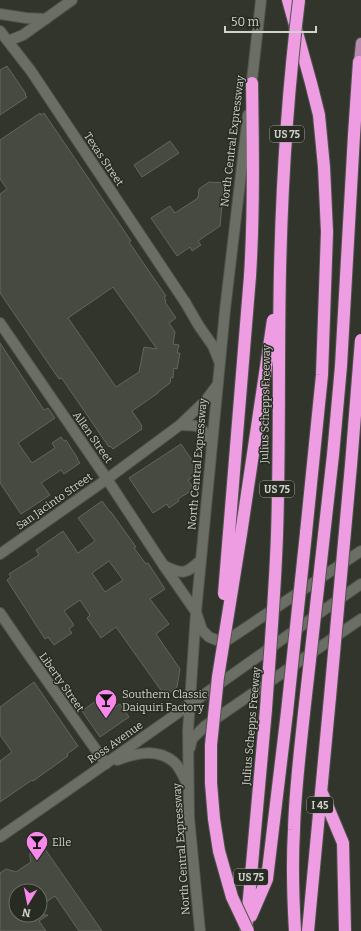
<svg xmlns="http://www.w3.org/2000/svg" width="361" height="931" font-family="Bitter,serif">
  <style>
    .building { fill: #464a40; stroke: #62675c; fill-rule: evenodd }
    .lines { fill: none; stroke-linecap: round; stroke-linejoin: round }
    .street-casing { stroke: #50534b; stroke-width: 12 }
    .secondary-casing { stroke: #50534b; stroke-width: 12 }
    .primary-casing { stroke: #50534b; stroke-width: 12 }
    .highway-casing { stroke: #50534b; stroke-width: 14 }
    .street { stroke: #6a6e64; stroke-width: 10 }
    .secondary { stroke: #6a6e64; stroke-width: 10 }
    .primary { stroke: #b98ab0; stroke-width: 10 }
    .highway { stroke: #ee9de2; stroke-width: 12 }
    .highway-bridge-casing { stroke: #50534b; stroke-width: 14; stroke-linecap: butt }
    .highway-bridge { stroke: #ee9de2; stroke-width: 12 }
    .labels { text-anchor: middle; stroke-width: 3; stroke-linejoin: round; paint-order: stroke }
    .shield { fill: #272b22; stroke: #9da099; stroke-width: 1 }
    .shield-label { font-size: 10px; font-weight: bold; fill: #d0d2cc }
    .street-label { font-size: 11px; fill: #d0d2cc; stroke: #272b22 }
    .poi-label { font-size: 11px; fill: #d0d2cc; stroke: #272b22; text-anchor: start }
  </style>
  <rect width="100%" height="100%" fill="#31352c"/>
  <path class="building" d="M7,66L26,94L25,95L27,97L0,115V70Z
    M40,113L41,115L44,113L131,241L129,242L166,296L164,297L166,301L165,302L176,318L169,323L175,332L173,344L179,345L177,353H180L177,369L174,368L173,378L171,377L170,383L158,392V393L132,411L142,426L141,427L142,429L113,449L110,446L109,447L63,380L61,378L59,379L0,293V194L7,189L0,179V140ZM113,287L157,349L144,347L139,372L116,387L68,318Z
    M170,141L179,153L142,177L134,165Z
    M209,182L224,183L220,226L198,241L201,245L192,251L190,247L177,256L151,218L170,206L175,213L198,198L199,189Z
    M0,343L44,410L48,408L55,418L18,443L32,463L55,448L52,443L61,437L64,441L66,440L78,459H77L80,463L64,474L61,470L41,483L50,495L21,514L0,483Z
    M181,444L200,472L188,480L194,489L178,499L179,501L169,508L167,504L153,513L129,478Z
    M102,501L110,512H111L136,547L134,548L146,564L148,563L165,589L150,599L169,624L156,634L180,669L177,687L165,696L116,627L101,638L87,618L90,615L80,600L64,611L74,625L69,629L72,633L54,645L48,637L45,639L7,580L11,577L9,574L39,555L36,550L63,531L78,553L95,541L78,518ZM109,561L123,580L105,592L92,573Z
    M34,682L78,746L67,754L68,756L33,781L32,780L0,802V761L12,752L0,735V707Z
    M100,698L109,711L120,704L129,717L100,737L82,711Z
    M40,845L43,850L45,849L102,931H79L55,896L40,906V891H16V915H48L39,921L46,931H0V873L6,869L16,872L31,862L30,857V853Z"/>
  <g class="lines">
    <g class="street-casing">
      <path id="street" d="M0,31L31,71L185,302
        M0,323L107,479L164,566
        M0,554L107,479L180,425
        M0,613L26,651L106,764"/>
    </g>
    <g class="secondary-casing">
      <path id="secondary" d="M0,14L26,18L46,19
        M8,41L23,35L72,0
        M251,89L261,0
        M185,302L199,326L213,346L219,361
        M180,425L206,400L218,384
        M180,425C202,425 202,426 211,446
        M164,566L196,612L202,630L209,637L219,641L229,639L361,551
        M165,566C183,575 186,574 201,560
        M190,748L192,739L205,726L361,619
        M117,760C136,753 157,748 174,762C180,768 184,777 187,784
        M0,837C121,754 241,668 361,584
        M200,931L189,817L188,731L196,612L225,310L248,115"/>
    </g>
    <g class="primary-casing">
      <path id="primary" d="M359,62L361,43"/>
    </g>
    <g class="highway-casing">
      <path id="highway" d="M288,0L311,83L319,115L324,167L327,232L322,375L306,533
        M250,276C254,212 253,148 252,83
        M324,535L333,455L341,366L354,135L359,62
        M322,793L343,843L345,931
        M251,916L267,879L287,712
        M246,931L266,709
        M295,931C293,897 292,863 294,830C295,791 300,752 304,713
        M308,931L330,697"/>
    </g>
    <use href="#street" class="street"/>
    <use href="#secondary" class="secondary"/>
    <use href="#primary" class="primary"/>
    <use href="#highway" class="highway"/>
    <g class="highway-bridge-casing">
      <path id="highway-bridge" d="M224,594L250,276
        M330,697L351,465L361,340
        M266,709C270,651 275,593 277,535C280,447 278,359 280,271C282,180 288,89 299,0
        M287,712L306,533
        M304,713L324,535
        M248,931L232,897L219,851L214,819L211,783V745L218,677L241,534L273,320"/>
    </g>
    <use href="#highway-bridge" class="highway-bridge"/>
  </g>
  <defs>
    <g id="bar-pin" transform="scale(1.15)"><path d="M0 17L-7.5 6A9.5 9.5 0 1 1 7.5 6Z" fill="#f888ea" stroke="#272b22"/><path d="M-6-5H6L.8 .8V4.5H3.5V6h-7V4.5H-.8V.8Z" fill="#111"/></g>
  </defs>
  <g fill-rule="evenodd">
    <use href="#bar-pin" x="106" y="700"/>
    <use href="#bar-pin" x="37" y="842"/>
  </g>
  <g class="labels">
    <g class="shield">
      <rect x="270" y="126" width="34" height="16" rx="3"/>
      <rect x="260" y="481" width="34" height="16" rx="3"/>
      <rect x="307" y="797" width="26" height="16" rx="3"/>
      <rect x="234" y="869" width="34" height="16" rx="3"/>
    </g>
    <g class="shield-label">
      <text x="287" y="138">US 75</text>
      <text x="277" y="493">US 75</text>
      <text x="320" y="809">I 45</text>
      <text x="251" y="881">US 75</text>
    </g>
    <g class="street-label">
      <text transform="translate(232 141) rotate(-83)" y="4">North Central Expressway</text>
      <text transform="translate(104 159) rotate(56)" y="4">Texas Street</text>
      <text transform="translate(265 404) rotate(-89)" y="4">Julius Schepps Freeway</text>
      <text transform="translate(93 437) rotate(55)" y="4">Allen Street</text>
      <text transform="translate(197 464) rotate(-85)" y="4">North Central Expressway</text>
      <text transform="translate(54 501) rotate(-35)" y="4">San Jacinto Street</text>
      <text transform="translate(62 682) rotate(55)" y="4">Liberty Street</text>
      <text transform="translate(251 726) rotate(-85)" y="4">Julius Schepps Freeway</text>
      <text transform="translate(115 742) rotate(-35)" y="4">Ross Avenue</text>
      <text transform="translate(181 849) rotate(-94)" y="4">North Central Expressway</text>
    </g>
    <g class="poi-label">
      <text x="122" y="698">Southern Classic<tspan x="122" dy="13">Daiquiri Factory</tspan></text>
      <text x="52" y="846">Elle</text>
    </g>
  </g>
  <g transform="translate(28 903) rotate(190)"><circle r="19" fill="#272b22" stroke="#6b6e66"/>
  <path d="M0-3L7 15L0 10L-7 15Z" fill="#f888ea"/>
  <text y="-6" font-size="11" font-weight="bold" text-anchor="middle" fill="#d0d2cc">N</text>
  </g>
  <path d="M225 26v6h91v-6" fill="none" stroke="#d0d2cc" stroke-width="2"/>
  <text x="231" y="26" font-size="12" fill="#d0d2cc" stroke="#272b22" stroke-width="3" paint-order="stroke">50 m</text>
</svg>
